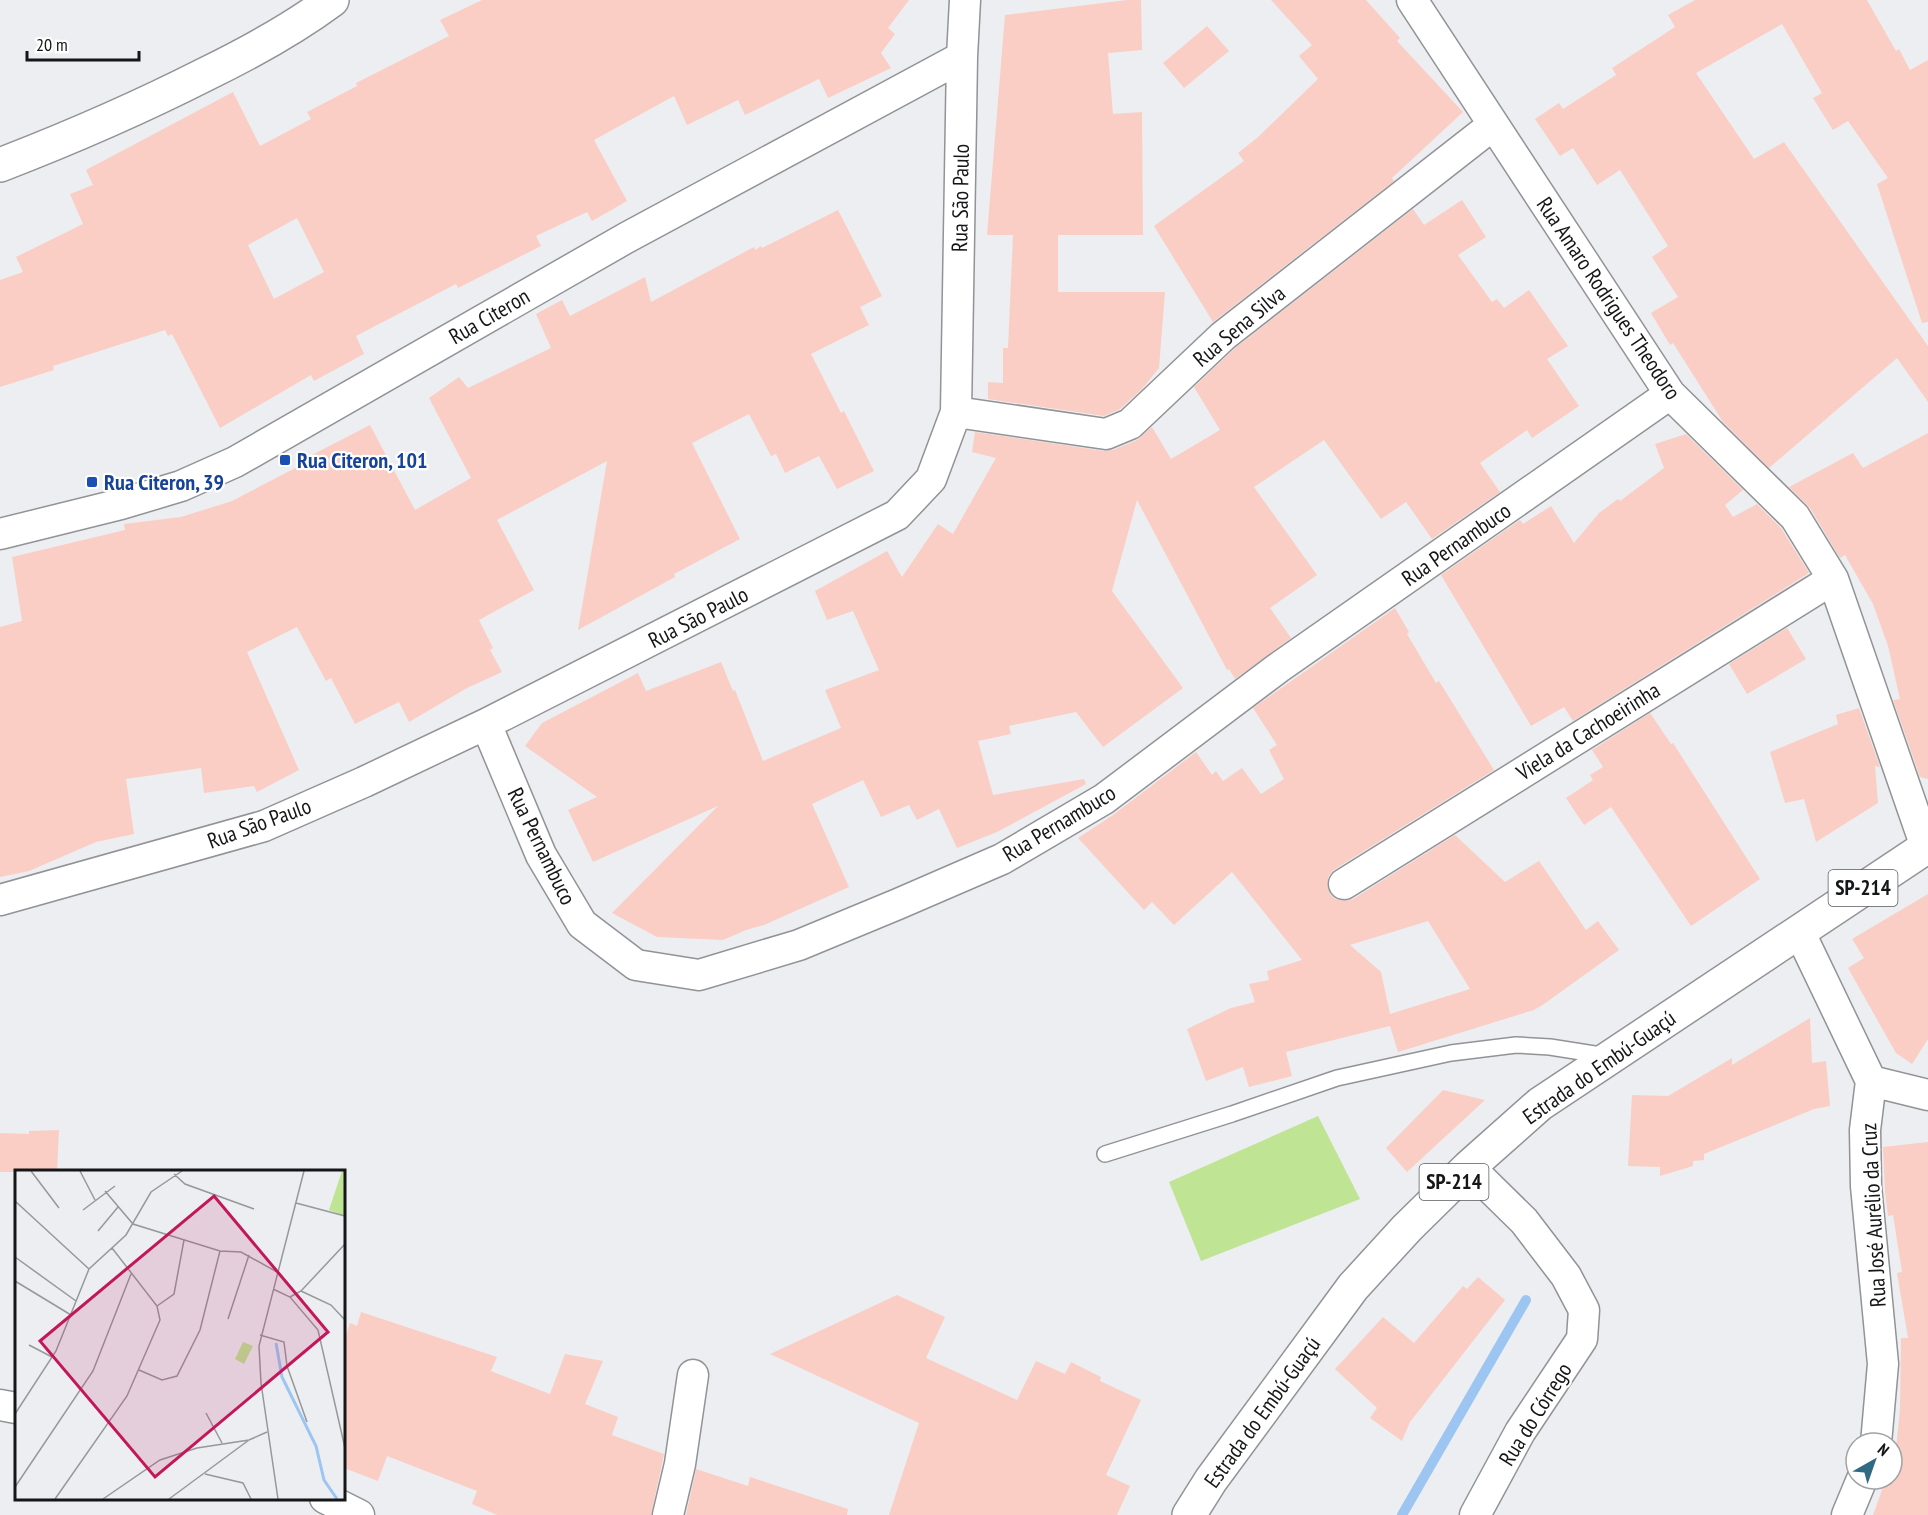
<svg xmlns="http://www.w3.org/2000/svg" width="1928" height="1515" font-family="'PT Sans Narrow',sans-serif">
  <style>
    .green { fill: #bfe494 }
    .lines { fill: none; stroke-linecap: round; stroke-linejoin: round }
    .stream { stroke: #9dc5f2; stroke-width: 10 }
    .building { fill: #facec5; fill-rule: evenodd }
    .lane-casing { stroke: #919396; stroke-width: 18 }
    .street-casing { stroke: #919396; stroke-width: 33 }
    .secondary-casing { stroke: #919396; stroke-width: 36 }
    .primary-casing { stroke: #919396; stroke-width: 36 }
    .lane { stroke: #fff; stroke-width: 15 }
    .street { stroke: #fff; stroke-width: 30 }
    .secondary { stroke: #fff; stroke-width: 33 }
    .primary { stroke: #fff; stroke-width: 33 }
    .transit-dot { fill: #1a4fb4; stroke: #fff; stroke-width: 2 }
    .labels { text-anchor: middle; stroke-width: 4.5; stroke-linejoin: round; paint-order: stroke }
    .shield { fill: #fff; stroke: #5b5c5d; stroke-width: 1.5 }
    .shield-label { font-size: 21px; font-weight: bold; fill: #151617 }
    .street-label { font-size: 22px; fill: #151617; stroke: #fff }
    .transit-label { font-size: 22px; font-weight: bold; fill: #164399; stroke: #fff; text-anchor: start }
    .inset-river { fill: none; stroke: #9dc5f2; stroke-width: 3 }
    .inset-road { fill: none; stroke: #96989a; stroke-width: 1.5 }
    .view { fill: #c2185b; fill-opacity: 0.15; stroke: #c2185b; stroke-width: 3 }
    .inset-edge { fill: none; stroke: #151617; stroke-width: 3 }
  </style>
  <rect width="100%" height="100%" fill="#eceef1"/>
  <path class="green" d="M1318,1116L1360,1199L1201,1261L1169,1182Z"/>
  <g class="lines">
    <path class="stream" d="M1402,1515L1526,1300"/>
  </g>
  <path class="building" d="M482,0H909L888,28L895,34L881,53L891,68L828,98L819,79L745,115L738,100L687,125L674,96L594,140L627,201L592,221L587,212L536,236L541,246L458,288L456,284L356,336L364,354L314,381L311,375L220,428L172,334L168,336L165,330L53,366L54,370L0,387V280L23,272L16,257L83,224L70,194L93,185L86,170L233,92L260,146L311,119L307,112L357,86L356,83L449,36L440,20ZM297,218L324,272L274,299L248,245Z
    M1127,0H1141L1142,50L1108,53L1113,114L1142,112L1143,235H1058V292H1165L1159,368L1142,389L1120,409L1104,416L988,399V382L1003,383V348H1008L1013,235H987L1005,15Z
    M1271,0H1366L1400,38L1397,41L1463,112L1392,178L1394,181L1213,322L1154,226L1244,161L1238,153L1257,138L1318,79L1299,56L1312,45Z
    M1695,0H1867L1896,51L1899,49L1910,70L1928,60V322L1922,323L1877,184L1888,178L1848,121L1833,130L1813,98L1822,93L1782,24L1696,73L1754,159L1784,142L1928,346V402L1897,358L1769,468L1723,422L1673,343L1670,345L1651,313L1678,297L1652,257L1668,246L1620,170L1597,185L1573,148L1560,156L1535,119L1559,103L1563,109L1616,75L1612,68L1675,27L1668,15Z
    M1207,26L1229,51L1184,88L1163,63Z
    M1462,200L1486,237L1458,255L1492,302L1497,299L1504,308L1529,290L1568,346L1547,359L1579,406L1532,438L1527,430L1480,463L1500,492L1432,539L1406,502L1381,519L1324,440L1254,487L1317,575L1270,608L1291,638L1235,679L1229,669L1227,670L1137,500L1112,591L1183,688L1103,747L1076,712L1009,726L1011,734L978,741L993,795L1084,779L1086,784L997,832L957,848L939,809L917,820L909,805L881,817L863,780L812,804L849,887L764,925L746,930L723,940L657,937L612,913L718,806L593,862L568,810L597,797L525,746L542,723L638,673L646,691L721,662L733,691L735,690L763,761L841,728L825,690L879,670L853,611L827,620L815,591L887,551L902,577L938,524L953,534L996,458L972,452L975,432L1104,451L1113,450L1137,440L1152,427L1171,459L1220,430L1194,387L1234,349L1413,209L1424,225Z
    M838,210L882,296L860,307L869,325L811,354L841,413L844,411L874,471L837,489L819,456L785,473L776,454L771,456L749,414L692,443L740,539L674,574L675,577L578,630L607,461L497,520L534,590L479,620L493,648L490,650L502,672L467,688L409,722L399,702L355,724L331,678L326,681L297,627L247,652L299,770L257,792L254,786L204,793L201,768L126,779L134,834L96,842L29,871L0,877V627L22,621L12,557L125,530L124,524L181,517L232,501L301,465L306,458L370,425L415,510L471,478L429,398L459,377L468,388L551,348L536,314L562,300L570,316L645,277L651,302L754,247L755,250L761,246L762,248Z
    M1928,433V779L1920,777L1893,700L1900,699L1888,646L1873,604L1845,555L1840,558L1810,508L1789,487L1853,453L1863,468Z
    M1686,434L1743,490L1725,505L1733,517L1757,504L1781,528L1809,573L1573,721L1564,707L1531,726L1441,575L1520,520L1523,524L1551,506L1574,543L1599,513L1618,499L1620,501L1664,468L1655,444Z
    M1395,608L1409,632L1407,634L1436,683L1439,681L1494,770L1335,869L1329,875L1327,884L1330,894L1335,899L1344,901L1353,899L1455,835L1505,882L1539,861L1586,930L1598,921L1619,950L1544,1004L1534,1010L1398,1052L1390,1026L1286,1052L1292,1076L1249,1087L1243,1067L1206,1081L1187,1029L1231,1008L1255,1002L1249,984L1269,980L1267,971L1302,960L1232,872L1174,925L1152,902L1144,910L1078,838L1113,815L1196,752L1212,775L1216,771L1223,781L1242,768L1261,794L1284,779L1269,750L1277,745L1253,708ZM1428,921L1470,989L1390,1014L1381,972L1350,945Z
    M1787,628L1806,659L1747,694L1729,664Z
    M1859,708L1880,767L1875,766L1878,803L1816,842L1804,799L1785,803L1770,752L1838,724L1836,715Z
    M1650,713L1671,744L1673,743L1760,879L1691,926L1611,807L1584,825L1566,798L1593,780L1590,775L1603,767L1592,750Z
    M1928,894V1039L1912,1064L1896,1053L1848,968L1864,958L1852,939Z
    M1810,1018L1812,1063L1826,1061L1830,1106L1814,1109L1704,1154V1160L1693,1161V1166L1660,1176V1167L1628,1166L1632,1095L1668,1096L1732,1058V1065Z
    M1443,1090L1485,1100L1407,1172L1386,1148Z
    M59,1130L57,1172H0V1133L29,1134V1131Z
    M1928,1142V1515H1873L1886,1479H1892V1460L1896,1449L1900,1409L1901,1338H1908L1897,1273L1902,1272L1893,1215L1888,1216L1885,1191L1883,1147Z
    M1478,1277L1505,1300L1410,1422L1402,1441L1370,1418L1377,1408L1335,1369L1383,1317L1414,1343L1463,1286L1467,1289Z
    M897,1295L945,1317L926,1358L1017,1400L1036,1361L1065,1374L1071,1362L1101,1377L1100,1381L1141,1400L1106,1475L1130,1486L1117,1515H889L919,1423L770,1354Z
    M361,1312L497,1357L491,1371L550,1394L565,1354L603,1361L585,1404L618,1417L612,1435L664,1454L651,1515H497L472,1504L477,1491L387,1456L378,1481L344,1468V1341L350,1323L357,1326Z
    M696,1469L748,1486L750,1477L848,1509L847,1515H686Z"/>
  <g class="lines">
    <g class="lane-casing">
      <path id="lane" d="M1105,1154L1232,1114L1337,1078L1451,1053L1516,1045L1550,1047L1607,1056"/>
    </g>
    <g class="street-casing">
      <path id="street" d="M1412,0L1670,394L1795,517L1833,579L1926,847
        M956,412L1106,434L1130,424L1223,336L1493,125
        M0,534L121,504L181,486L235,462L626,238L962,57
        M486,724L541,855L582,924L636,965L699,975L799,945L898,904L1002,859L1104,799L1278,668L1670,394
        M1344,884L1833,579
        M0,900L264,826L364,782L486,724L897,515L931,479L956,412L962,57L965,0
        M1799,931L1871,1081L1865,1130L1866,1186L1883,1364L1876,1443
        M1871,1081L1928,1095
        M1469,1167L1524,1221L1566,1276L1584,1310L1582,1339L1520,1432L1475,1515
        M0,1405L16,1408
        M325,1498L359,1515
        M668,1515L680,1464L693,1375
        M1847,1515L1862,1479"/>
    </g>
    <g class="secondary-casing">
      <path id="secondary" d="M0,165C70,138 139,108 206,74C249,53 293,29 332,0"/>
    </g>
    <g class="primary-casing">
      <path id="primary" d="M1189,1515L1211,1480L1353,1287L1407,1228L1469,1167L1540,1104L1928,846"/>
    </g>
    <use href="#lane" class="lane"/>
    <use href="#street" class="street"/>
    <use href="#secondary" class="secondary"/>
    <use href="#primary" class="primary"/>
  </g>
  <g class="transit-dot">
    <rect x="279" y="454" width="12" height="12" rx="3"/>
    <rect x="86" y="476" width="12" height="12" rx="3"/>
  </g>
  <g class="labels">
    <g class="shield">
      <rect x="1828.5" y="870" width="69" height="36" rx="4.5"/>
      <rect x="1419.5" y="1164" width="69" height="36" rx="4.5"/>
    </g>
    <g class="shield-label">
      <text x="1863" y="895">SP-214</text>
      <text x="1454" y="1189">SP-214</text>
    </g>
    <g class="street-label">
      <text transform="translate(960 198) rotate(-89)" y="8">Rua São Paulo</text>
      <text transform="translate(1609 298) rotate(56)" y="8">Rua Amaro Rodrigues Theodoro</text>
      <text transform="translate(489 316) rotate(-30)" y="8">Rua Citeron</text>
      <text transform="translate(1239 326) rotate(-40)" y="8">Rua Sena Silva</text>
      <text transform="translate(1456 544) rotate(-35)" y="8">Rua Pernambuco</text>
      <text transform="translate(698 617) rotate(-27)" y="8">Rua São Paulo</text>
      <text transform="translate(1588 731) rotate(-32)" y="8">Viela da Cachoeirinha</text>
      <text transform="translate(259 823) rotate(-20)" y="8">Rua São Paulo</text>
      <text transform="translate(1059 823) rotate(-31)" y="8">Rua Pernambuco</text>
      <text transform="translate(542 846) rotate(64)" y="8">Rua Pernambuco</text>
      <text transform="translate(1599 1067) rotate(-35)" y="8">Estrada do Embú-Guaçú</text>
      <text transform="translate(1873 1215) rotate(-93)" y="8">Rua José Aurélio da Cruz</text>
      <text transform="translate(1262 1412) rotate(-54)" y="8">Estrada do Embú-Guaçú</text>
      <text transform="translate(1535 1414) rotate(-58)" y="8">Rua do Córrego</text>
    </g>
    <g class="transit-label">
      <text x="297" y="468">Rua Citeron, 101</text>
      <text x="104" y="490">Rua Citeron, 39</text>
    </g>
  </g>
  <g transform="translate(15 1170)">
    <rect width="330" height="330" fill="#eceef1"/>
    <path d="M327,1H330V46L314,40ZM228,172L238,176L229,194L220,189Z" fill="#bfe494"/>
    <path class="inset-river" d="M261,173L267,207L301,276L309,310L322,329"/>
    <path class="inset-road" d="M16,1L44,38M65,1L80,30M159,4L170,14L239,39M90,21L118,54L205,81L226,82L262,102M0,31L74,99M281,33L330,46M68,40L100,16M83,61L103,37M0,87L61,131M0,111L56,145M258,119L275,127L303,160L330,278M286,121L316,135L330,150M275,127L286,121L330,74M142,136L159,124L169,70M213,149L234,85M245,165L269,172L272,196L292,252M14,175L37,187M124,200L147,210L162,206L185,160L205,81M191,243L207,273M0,244L41,181L74,99L111,65L136,22L167,1M190,304L228,313L236,329M0,317L78,201L116,104M40,329L112,226L145,150L142,136L97,78M88,329L145,290L182,278L234,270L252,262M154,329L234,270M263,329L246,213L244,176L289,1"/>
    <path class="view" d="M199,26L313,162L140,307L25,171Z"/>
    <rect width="330" height="330" class="inset-edge"/>
  </g>
  <g transform="translate(1874 1461) rotate(40)"><circle r="28" fill="#ffffff" stroke="#a1a2a2" stroke-width="1.5"/>
  <path d="M0-4.5L10 22L0 15L-10 22Z" fill="#306b83"/>
  <text y="-9" font-size="16" font-weight="bold" text-anchor="middle" fill="#151617">N</text>
  </g>
  <path d="M27 51v9h112v-9" fill="none" stroke="#151617" stroke-width="3"/>
  <text x="36" y="51" font-size="18" fill="#151617" stroke="#ffffff" stroke-width="4.5" paint-order="stroke">20 m</text>
</svg>
